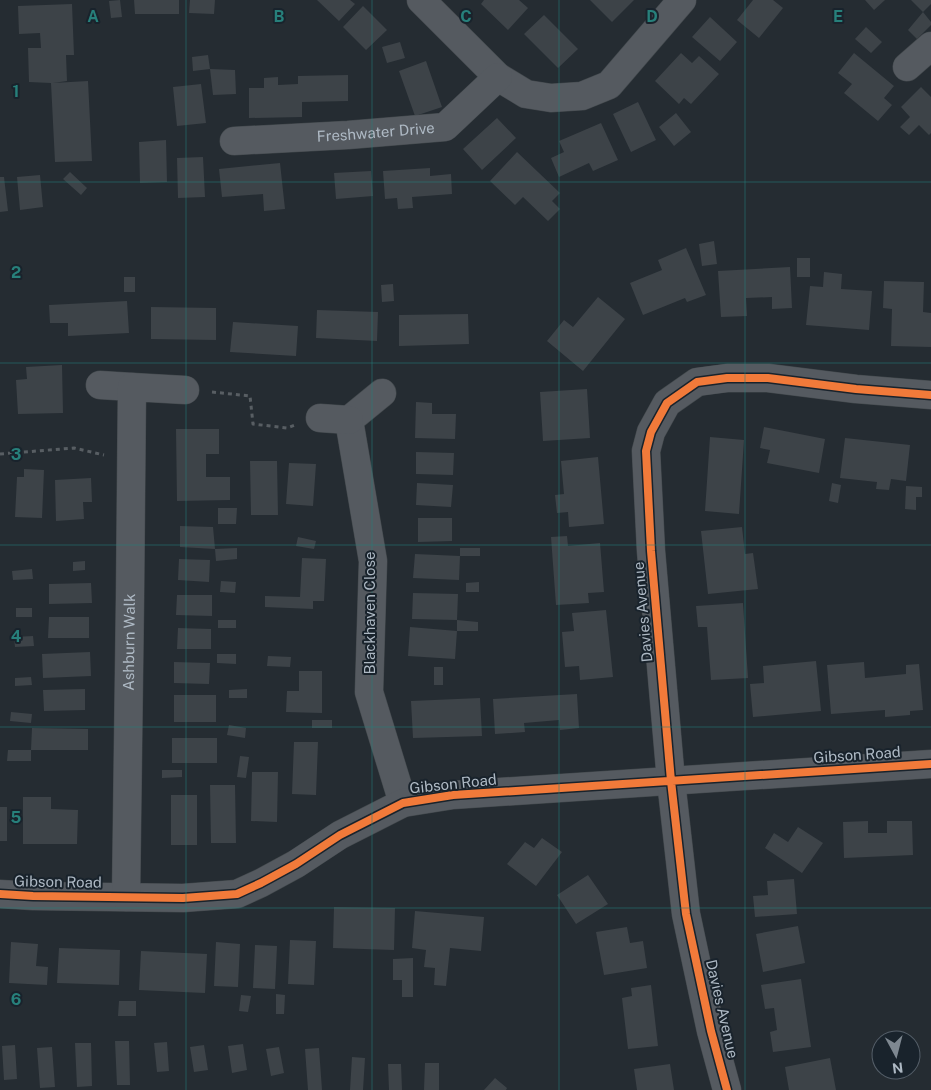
<svg xmlns="http://www.w3.org/2000/svg" width="931" height="1090" font-family="'Public Sans',sans-serif">
  <style>
    .building { fill: #3d4348 }
    .lines { fill: none; stroke-linecap: round; stroke-linejoin: round }
    .minor-casing { stroke: #42484c; stroke-width: 29 }
    .path { stroke: #585e63; stroke-width: 3; stroke-dasharray: 4 4; stroke-linecap: butt }
    .minor { stroke: #555a60; stroke-width: 28 }
    .cycleway-casing { stroke: #19232c; stroke-width: 11 }
    .cycleway { stroke: #f17a3a; stroke-width: 8 }
    .grid { fill: none; stroke: #27807b; stroke-width: 1; stroke-opacity: 0.55 }
    .labels { text-anchor: middle; stroke-width: 4; stroke-linejoin: round; paint-order: stroke }
    .street-label { font-size: 15px; fill: #aeb9c4; stroke: #19232c }
    .grid-label { font-size: 16px; text-anchor: middle; font-weight: bold; fill: #27807b; stroke: #19232c; stroke-width: 4; stroke-linejoin: round; paint-order: stroke }
  </style>
  <rect width="100%" height="100%" fill="#252c32"/>
  <path class="building" d="M120,0L122,17L111,18L109,1Z
    M134,0H179V14H135Z
    M190,0H215L214,14L189,13Z
    M317,0H350L355,4L339,21Z
    M484,0H519L528,8L508,30L481,4Z
    M590,0H634L612,22Z
    M753,0H773L783,8L759,38L737,20Z
    M865,0H885L874,10Z
    M911,0H931V4L923,12Z
    M72,4L74,55H66L67,81L53,83L88,81L92,161L55,162L51,83L29,82L28,48H41L40,33L19,34L18,6Z
    M363,6L387,30L366,50L343,27Z
    M923,12L931,22V25L917,39L908,30Z
    M544,15L578,49L558,68L524,34Z
    M710,17L737,42L720,61L692,37Z
    M866,27L882,42L871,53L855,39Z
    M400,42L405,58L387,63L382,47Z
    M681,53L692,63L699,56L719,74L691,104L684,98L679,104L655,81Z
    M854,53L894,86L884,98L892,105L878,121L844,93L852,84L838,73Z
    M208,55L210,69L193,71L192,57Z
    M426,61L442,107L415,116L399,71Z
    M210,69L235,70L236,94L213,95Z
    M348,75V101L302,102V117L249,118V88H264V78L278,77V85L298,84V76Z
    M201,84L206,123L177,126L173,87Z
    M921,87L931,97V133L929,135L919,125L909,135L900,127L910,117L901,107Z
    M638,102L656,140L631,152L613,114Z
    M676,113L691,132L674,146L659,127Z
    M497,118L516,138L482,170L463,149Z
    M601,123L618,160L593,171L589,163L559,177L551,158L564,152L559,141Z
    M166,140L167,182L140,183L139,142Z
    M517,152L560,193L552,201L560,209L548,221L523,197L515,205L490,181Z
    M203,157L205,197L178,198L177,158Z
    M280,163L285,209L264,211L263,194L222,197L219,169Z
    M430,168V176L451,174L452,194L412,197L413,208L398,209L397,198L385,199L383,171Z
    M371,171L373,196L336,199L334,173Z
    M70,172L87,188L81,195L63,179Z
    M40,175L43,207L20,210L17,177Z
    M0,177H4L8,211L0,212Z
    M714,241L717,264L702,266L699,244Z
    M686,248L706,295L687,302L685,298L643,315L630,283L662,270L658,260Z
    M797,258H810V277H797Z
    M790,267L792,308L772,309V297L746,298L747,316L721,317L718,271Z
    M824,272L842,274L841,289L872,291L869,330L806,325L810,286L823,287Z
    M124,277H135V292H124Z
    M884,281L924,282L923,312L931,313V347L891,346L892,309L883,308Z
    M393,284L394,301L382,302L381,285Z
    M598,297L625,319L583,371L547,341L564,320L573,327Z
    M127,301L129,333L68,336V323H50L49,305Z
    M151,307L216,308V340L151,339Z
    M317,310L378,312L377,341L316,338Z
    M468,314L469,344L399,346V315Z
    M233,322L298,326L296,356L230,352Z
    M62,365L63,413L18,414L16,380L27,379L26,367Z
    M587,389L590,438L543,441L540,392Z
    M416,402L432,403V414H456L455,439L415,438Z
    M764,427L825,439L819,473L767,463L770,450L760,448Z
    M176,429H219V454H206V477H230V500L177,501Z
    M710,437L744,440L739,514L705,511Z
    M845,438L910,445L906,481L891,479L889,490L876,489L877,482L840,478Z
    M416,452L454,453L453,475L416,474Z
    M598,457L604,524L569,527L568,512L557,513L555,495L564,494L561,461Z
    M250,461H277L278,515H251Z
    M289,463L316,464L313,506L286,504Z
    M24,469L44,470L42,518L15,517L17,477H24Z
    M91,478L92,502H83L84,519L56,521L55,480Z
    M417,483L453,485L451,507L416,505Z
    M832,483L841,485L838,503L829,501Z
    M906,486L922,487V497H916V510L905,509Z
    M218,508H237L236,524H218Z
    M418,518H452V541L418,542Z
    M180,526L213,527L215,549L180,547Z
    M742,527L745,554L753,553L758,589L708,594L701,531Z
    M567,536L568,546L600,543L604,592L588,593L589,603L556,605L551,537Z
    M298,537L316,541L314,549L296,546Z
    M237,548V559L216,561L215,549Z
    M460,548H480V556H460Z
    M415,554L460,556L459,580L413,578Z
    M302,558L326,559L324,601H313V609L265,607V596L300,597Z
    M179,559L210,560L209,582L178,580Z
    M85,561V570L73,571V562Z
    M32,569L33,579L13,580L12,571Z
    M221,581L236,582L235,593L220,592Z
    M479,582V592H466V583Z
    M91,583L92,603L49,604V584Z
    M413,593L458,594L457,620L412,619Z
    M177,595H212V616L176,615Z
    M743,603L748,678L711,680L707,627H698L696,606Z
    M16,608H32V617H16Z
    M606,610L613,677L580,680L579,666L565,667L562,632L574,631L572,613Z
    M49,617H89V638H48Z
    M218,620H236V628H218Z
    M457,620L478,622V631H457Z
    M410,627L457,631L455,659L408,656Z
    M178,628L211,629V649H177Z
    M33,636L34,646L15,647L14,637Z
    M90,652L91,676L43,678L42,654Z
    M217,654H236V664L217,663Z
    M268,656L291,657L290,667L267,666Z
    M816,661L821,711L753,717L750,684L764,683L763,666Z
    M174,662L210,663L209,684L174,683Z
    M864,662L865,678L906,674V665L919,664L923,710L910,711V715L885,717V710L831,714L827,665Z
    M434,667H443V685H434Z
    M299,671H322V713L286,712L287,691H299Z
    M31,677L32,685L15,686V678Z
    M85,689V710L44,711L43,690Z
    M247,689V698H229V690Z
    M577,694L579,728L560,730L559,720L524,723L525,732L495,734L493,699Z
    M174,695H216V722H174Z
    M480,698L482,736L413,738L411,701Z
    M11,712L32,714L31,723L10,721Z
    M312,720H332V728H312Z
    M229,725L246,728L245,738L227,735Z
    M32,728L88,729V750H31Z
    M172,738H217V763H172Z
    M294,742H318L316,795L292,794Z
    M8,750H31V761H7Z
    M240,756L249,757L246,778L237,777Z
    M162,770H182V777L162,778Z
    M252,772H278L277,822L251,821Z
    M210,785H235L236,843H211Z
    M171,795H197V845H171Z
    M23,797H51V809L78,810L77,844H23Z
    M0,807H7V841H0Z
    M868,821V833H887V821H912L913,855L844,858L843,822Z
    M798,827L823,843L802,873L765,848L774,833L788,842Z
    M542,838L562,852L536,886L507,864L525,842L534,848Z
    M588,875L608,904L576,924L557,895Z
    M794,879L797,914L755,917L753,896L768,895L767,881Z
    M334,907L395,908L394,950L333,948Z
    M415,911L484,917L481,951L450,948L446,986L434,985L435,968L424,967L426,950L412,948Z
    M798,926L805,963L763,972L756,934Z
    M627,927L630,943L643,941L647,968L604,975L596,932Z
    M290,940L316,941L314,985L288,984Z
    M11,942L38,944L36,966L48,967L47,985L9,983Z
    M216,942L240,944L238,987L214,986Z
    M255,945L277,946L275,989L253,988Z
    M59,948L120,950L119,985L57,983Z
    M141,951L207,954L205,993L139,990Z
    M413,958V997H402V980H393V959Z
    M801,979L811,1047L773,1052L770,1032L777,1030L774,1008L765,1009L761,985Z
    M651,985L658,1046L628,1049L622,998L632,996L631,988Z
    M276,994L285,995L284,1014H276Z
    M241,995L251,996L248,1012L239,1011Z
    M119,1001H136V1016H118Z
    M115,1041H129L130,1085H117Z
    M167,1042L169,1071L157,1072L154,1043Z
    M75,1043H91L92,1086L77,1087Z
    M243,1044L247,1070L232,1073L228,1046Z
    M15,1045L17,1079L4,1080L2,1046Z
    M204,1045L208,1070L194,1072L190,1047Z
    M52,1047L55,1087L40,1088L37,1048Z
    M279,1047L284,1073L271,1076L266,1049Z
    M319,1048L322,1090H308L305,1049Z
    M352,1057L365,1058L363,1090H350Z
    M830,1058L836,1090H789L785,1067Z
    M425,1063H439V1090H424Z
    M388,1064H401L402,1090H389Z
    M670,1064L674,1090H637L634,1069Z
    M495,1078L507,1088L506,1090H484Z"/>
  <g class="lines">
    <g class="minor-casing">
      <g id="minor">
        <path d="M421,0L498,77L526,94L551,98L582,96L609,85L682,0"/>
        <path d="M907,67L931,46"/>
        <path id="s1" d="M234,141L348,135L445,127L498,77"/>
        <path d="M100,385L132,387"/>
        <path d="M382,393L349,420L373,561L369,692L403,803"/>
        <path d="M320,418L349,420"/>
        <path d="M0,894L33,896L183,898L237,894L261,883L296,864L340,835L403,803L453,795L931,764"/>
        <path id="s2" d="M126,897L130,597L132,387L185,390"/>
        <path d="M727,1090L711,1031L686,914L671,781L651,551L646,451L651,432L667,403L697,382L727,378H768L856,389L931,395"/>
      </g>
    </g>
    <path class="path" d="M212,392L250,396L253,424L287,428L295,425
      M0,454L74,448L104,455"/>
    <use href="#minor" class="minor"/>
    <g class="cycleway-casing">
      <path id="cycleway" d="M0,894L33,896L183,898L237,894L261,883L296,864L340,835L403,803L453,795L931,764
        M727,1090L711,1031L686,914L671,781L651,551L646,451L651,432L667,403L697,382L727,378H768L856,389L931,395"/>
    </g>
    <use href="#cycleway" class="cycleway"/>
  </g>
  <path class="grid" d="M186,0V1090M372,0V1090M559,0V1090M745,0V1090M0,182H931M0,363H931M0,545H931M0,727H931M0,908H931"/>
  <g class="labels">
    <g class="street-label">
      <text dy="5" stroke="none"><textPath href="#s1" startOffset="142">Freshwater Drive</textPath></text>
      <text transform="translate(643 612) rotate(-95)" y="5">Davies Avenue</text>
      <text transform="translate(370 613) rotate(-90)" y="5">Blackhaven Close</text>
      <text dy="5" stroke="none"><textPath href="#s2" startOffset="255">Ashburn Walk</textPath></text>
      <text transform="translate(857 755) rotate(-4)" y="5">Gibson Road</text>
      <text transform="translate(453 784) rotate(-6)" y="5">Gibson Road</text>
      <text transform="translate(58 882) rotate(1)" y="5">Gibson Road</text>
      <text transform="translate(722 1009) rotate(77)" y="5">Davies Avenue</text>
    </g>
  </g>
  <g class="grid-label">
    <text x="93" y="22">A</text>
    <text x="279" y="22">B</text>
    <text x="466" y="22">C</text>
    <text x="652" y="22">D</text>
    <text x="838" y="22">E</text>
    <text x="16" y="97">1</text>
    <text x="16" y="278">2</text>
    <text x="16" y="460">3</text>
    <text x="16" y="642">4</text>
    <text x="16" y="823">5</text>
    <text x="16" y="1005">6</text>
  </g>
  <g transform="translate(896 1055) rotate(173)"><circle r="24" fill="#19232c" stroke="#555f69"/>
  <path d="M0-4L9 19L0 12L-9 19Z" fill="#7e8891"/>
  <text y="-8" font-size="14" font-weight="bold" text-anchor="middle" fill="#aeb9c4">N</text>
  </g>
</svg>
